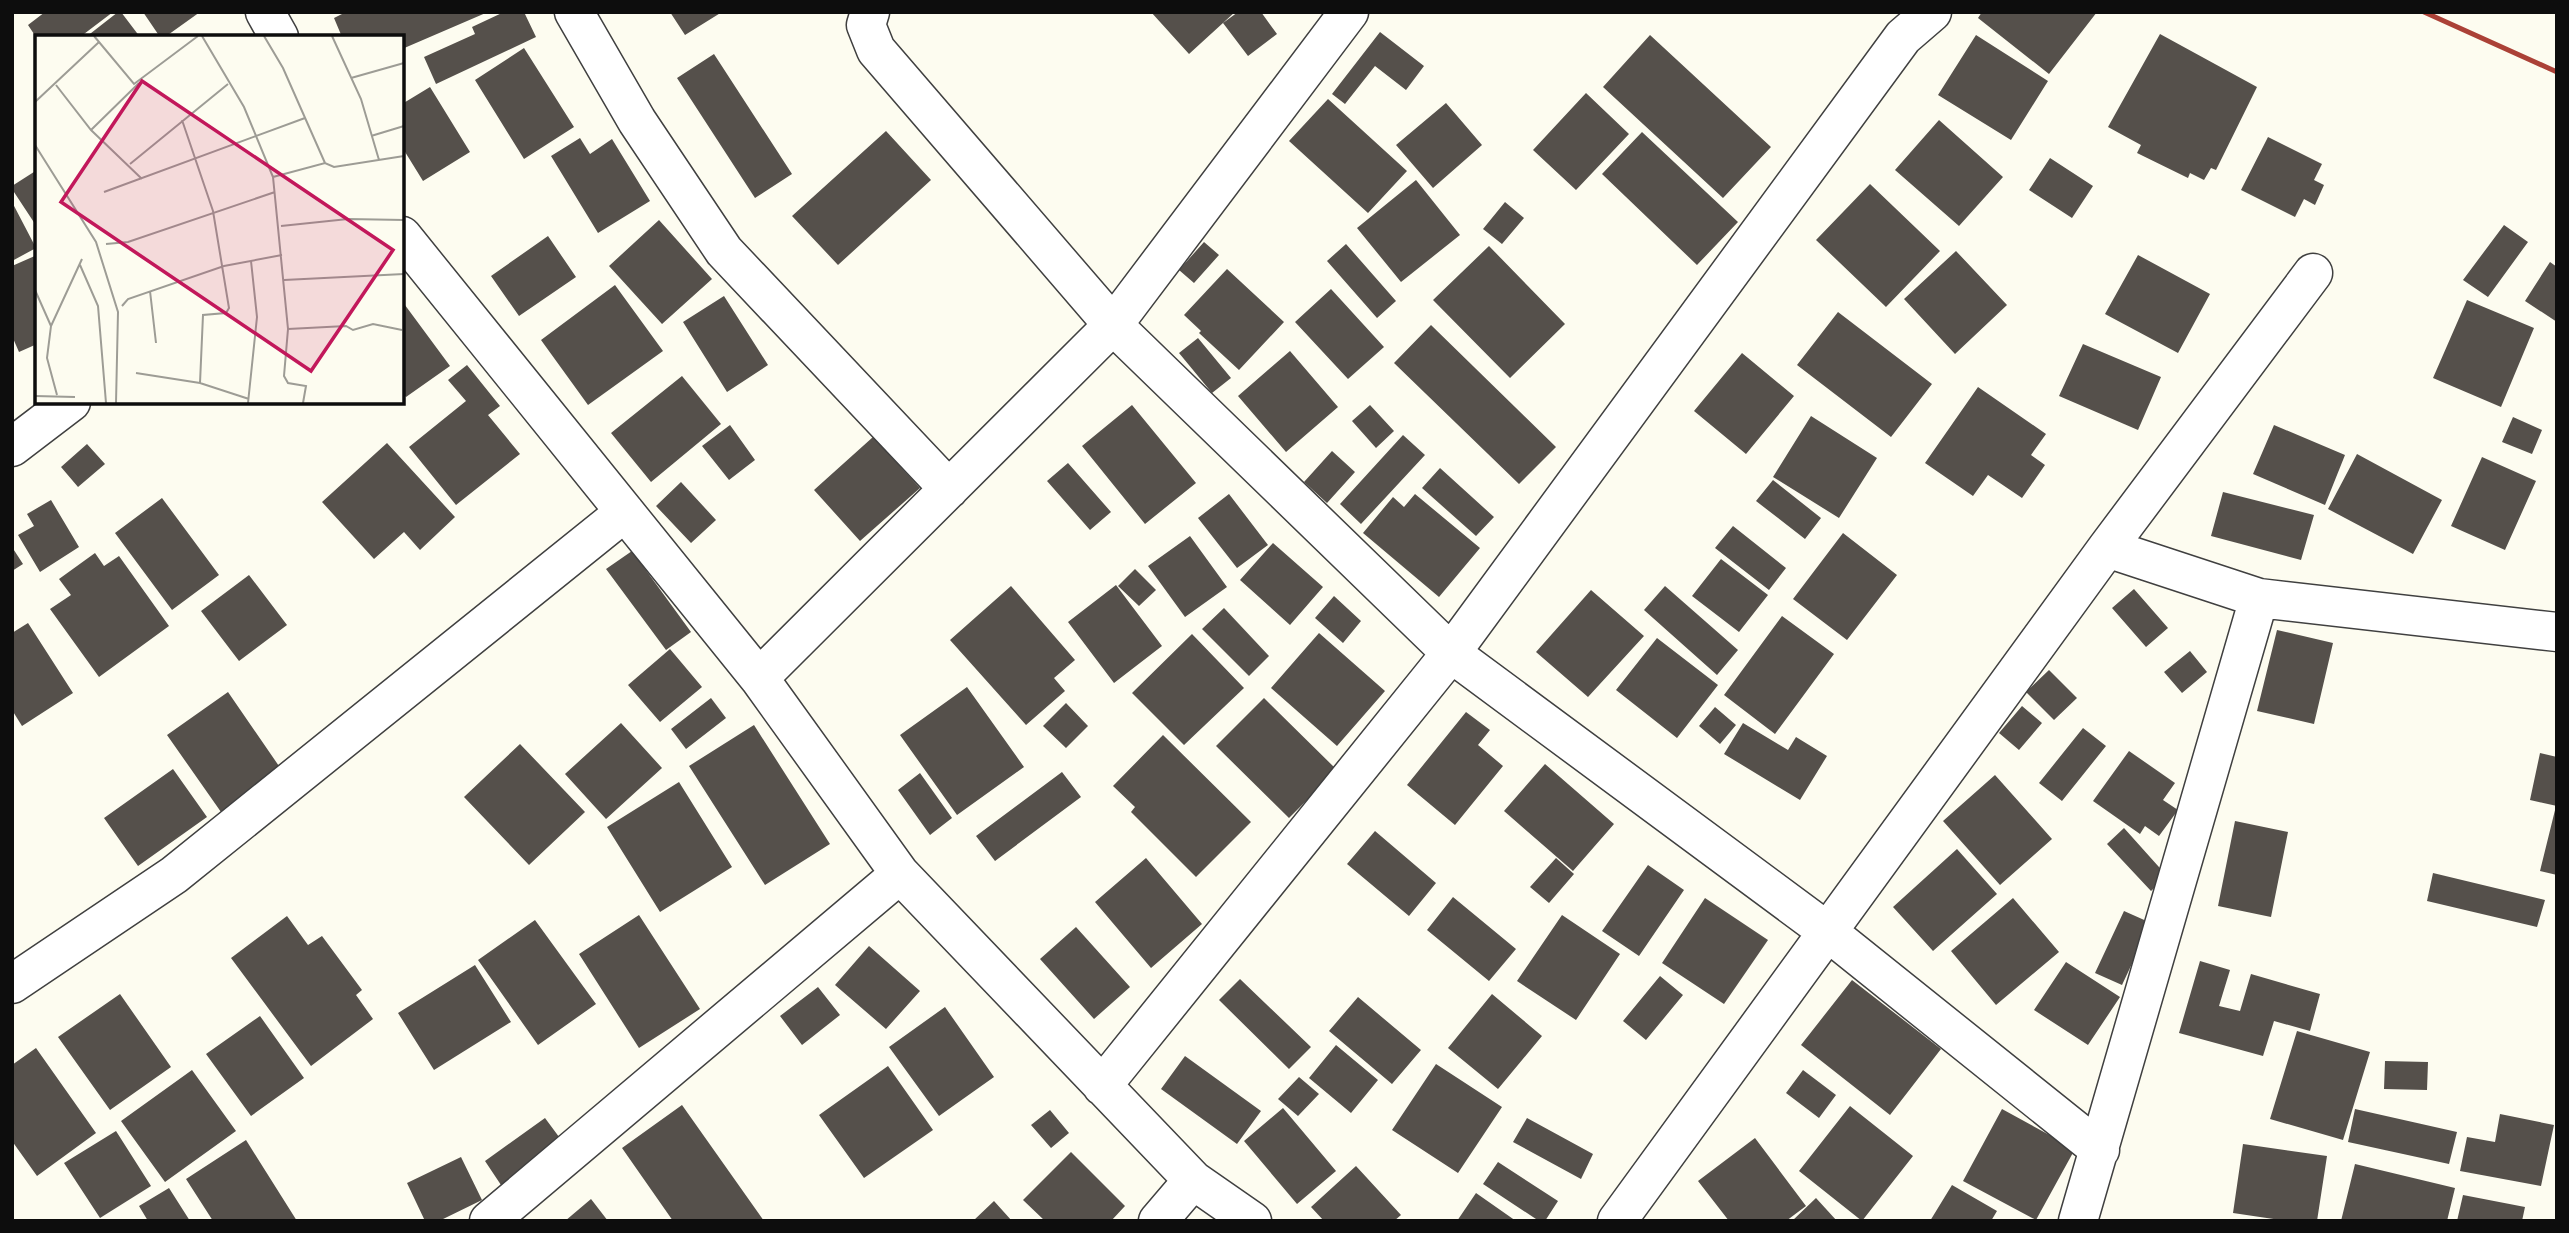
<svg xmlns="http://www.w3.org/2000/svg" width="2569" height="1233" font-family="Literata,serif">
  <style>
    .building { fill: #55504b }
    .lines { fill: none; stroke-linecap: round; stroke-linejoin: round }
    .minor-casing { stroke: #404040; stroke-width: 41 }
    .minor { stroke: #fff; stroke-width: 38 }
    .rail { stroke: #ab4137; stroke-width: 5 }
    .inset-road { fill: none; stroke: #9d9c95; stroke-width: 2 }
    .view { fill: #c2185b; fill-opacity: 0.15; stroke: #c2185b; stroke-width: 3.5 }
    .inset-edge { fill: none; stroke: #0d0d0d; stroke-width: 3.5 }
  </style>
  <rect width="100%" height="100%" fill="#fdfcf0"/>
  <path class="building" d="M45,12H113L80,37H36L28,25Z
    M118,12H121L140,37H86Z
    M143,12H200L165,37H160Z
    M346,12H488L402,49V37H342L334,18Z
    M504,12H524L536,37L436,84L424,57L475,34L472,27Z
    M670,12H722L685,35Z
    M1151,12H1235L1189,54Z
    M1238,12H1261L1277,34L1248,56L1223,23Z
    M1982,12H2097L2049,74L1978,18Z
    M1380,32L1424,66L1406,90L1375,66L1345,104L1332,94Z
    M2160,34L2257,87L2216,170L2211,168L2204,180L2190,173L2188,178L2137,153L2141,145L2108,127Z
    M1650,35L1771,147L1723,198L1603,87Z
    M1976,35L2048,81L2011,140L1938,95Z
    M524,48L574,127L524,159L475,80Z
    M714,54L792,174L755,198L677,78Z
    M430,87L470,152L423,181L402,147V104Z
    M1586,93L1629,134L1576,190L1533,150Z
    M1328,99L1407,171L1368,213L1289,141Z
    M1446,103L1482,145L1433,188L1396,145Z
    M1939,120L2003,177L1959,226L1895,170Z
    M886,131L931,180L838,265L792,216Z
    M1642,132L1738,222L1697,265L1602,174Z
    M2268,137L2322,164L2314,180L2324,185L2315,205L2304,199L2295,217L2241,190Z
    M580,138L590,154L612,139L650,201L598,233L551,156Z
    M2050,158L2093,186L2072,218L2029,190Z
    M37,170V227L12,189V186Z
    M1416,180L1460,235L1401,282L1357,228Z
    M1870,184L1940,251L1886,307L1816,240Z
    M12,202L36,248L12,261Z
    M1505,202L1524,218L1502,244L1483,229Z
    M659,220L712,279L662,324L609,266Z
    M2504,225L2528,242L2488,297L2463,280Z
    M548,236L576,277L519,316L491,276Z
    M1204,242L1219,255L1194,283L1179,270Z
    M1346,244L1396,301L1377,318L1327,261Z
    M1489,246L1565,324L1510,378L1433,300Z
    M1956,251L2007,305L1955,354L1904,299Z
    M37,255V344L19,352L12,336V266Z
    M2138,255L2210,294L2178,353L2105,314Z
    M2550,262L2557,267V322L2525,301Z
    M1227,269L1284,322L1239,370L1199,333L1201,331L1184,315Z
    M615,285L663,351L588,405L541,340Z
    M1331,289L1384,347L1348,379L1295,322Z
    M724,296L768,365L727,392L683,322Z
    M2467,300L2534,328L2501,407L2433,378Z
    M402,301L450,366L406,397L402,393Z
    M1838,312L1932,384L1891,437L1797,365Z
    M1431,325L1556,447L1519,484L1394,363Z
    M1198,338L1231,378L1212,393L1179,353Z
    M2083,344L2161,377L2138,430L2059,396Z
    M1290,351L1338,407L1286,452L1238,396Z
    M1742,353L1794,396L1746,454L1694,411Z
    M467,365L500,406L488,415L520,454L456,505L409,447L466,401L448,380Z
    M682,376L721,424L651,482L611,433Z
    M1978,387L2046,434L2031,455L2045,465L2022,498L1988,475L1973,496L1925,463Z
    M1132,405L1196,483L1145,524L1082,446Z
    M1370,405L1394,431L1376,448L1352,421Z
    M1811,416L1877,458L1839,518L1773,477Z
    M2513,417L2542,430L2532,454L2502,442Z
    M730,425L755,460L729,480L702,446Z
    M2274,425L2345,455L2325,505L2253,474Z
    M1403,435L1425,455L1361,524L1340,504Z
    M873,437L920,488L860,541L814,490Z
    M387,443L455,517L420,550L404,532L374,559L322,502Z
    M87,444L105,464L78,487L61,467Z
    M1332,451L1355,472L1327,503L1304,482Z
    M2357,454L2442,500L2413,554L2328,509Z
    M2482,457L2536,481L2505,550L2451,526Z
    M1068,463L1111,512L1090,530L1047,481Z
    M1440,468L1494,517L1476,536L1422,488Z
    M1773,480L1821,518L1805,539L1756,501Z
    M681,482L716,520L691,543L656,506Z
    M2223,492L2314,515L2301,560L2211,536Z
    M1229,494L1268,545L1237,568L1198,518Z
    M1415,494L1480,548L1439,597L1363,533L1393,497L1404,507Z
    M162,498L219,575L172,610L115,533Z
    M51,500L79,547L40,572L18,535L34,526L27,514Z
    M1733,526L1786,568L1769,590L1715,548Z
    M1843,533L1897,575L1847,640L1793,599Z
    M1190,536L1227,587L1185,617L1148,566Z
    M1273,543L1323,587L1290,625L1240,580Z
    M12,547L23,564L12,571Z
    M632,551L691,632L666,650L606,569Z
    M95,553L104,566L119,556L169,626L99,677L50,609L71,595L59,579Z
    M1721,559L1768,595L1739,632L1692,596Z
    M1135,569L1156,590L1139,606L1118,586Z
    M249,575L287,625L239,661L201,611Z
    M1116,585L1162,646L1114,683L1068,622Z
    M1011,586L1075,660L1054,678L1065,691L1026,725L950,640Z
    M1665,586L1738,650L1717,675L1644,610Z
    M2134,589L2168,628L2146,647L2112,608Z
    M1591,590L1644,636L1588,697L1536,652Z
    M1334,596L1361,621L1343,643L1315,618Z
    M1224,608L1269,656L1249,676L1202,629Z
    M1782,616L1834,654L1775,734L1724,695Z
    M28,623L73,693L22,726L12,710V633Z
    M2277,630L2333,643L2314,724L2257,711Z
    M1319,633L1385,691L1337,746L1271,688Z
    M1192,634L1244,688L1184,745L1132,693Z
    M1657,638L1718,685L1677,738L1616,690Z
    M670,649L702,687L660,722L628,685Z
    M2190,651L2207,672L2182,693L2164,672Z
    M2049,670L2077,698L2054,720L2026,692Z
    M967,687L1024,767L957,815L900,735Z
    M228,692L281,769L221,812L167,735Z
    M711,698L726,718L686,749L671,729Z
    M1264,698L1337,770L1289,818L1216,746Z
    M1066,703L1088,726L1066,748L1043,726Z
    M2022,706L2042,723L2019,750L1999,733Z
    M1715,707L1736,725L1720,744L1699,726Z
    M1466,712L1490,730L1478,745L1503,766L1455,825L1407,785Z
    M621,723L662,768L606,819L565,774Z
    M1743,723L1788,750L1796,737L1827,756L1800,800L1724,754Z
    M754,725L830,844L765,885L689,766Z
    M2083,728L2106,746L2062,801L2039,783Z
    M1163,735L1251,822L1196,877L1131,812L1135,807L1113,786Z
    M520,744L585,812L529,865L464,797Z
    M2129,751L2175,783L2163,800L2178,810L2159,836L2145,826L2140,834L2093,801Z
    M2540,753L2557,757V806L2530,800Z
    M1545,764L1614,824L1573,871L1504,811Z
    M173,769L207,817L138,866L104,818Z
    M1062,772L1081,797L995,861L976,836Z
    M920,773L952,818L930,835L898,790Z
    M1995,775L2052,839L2000,885L1943,821Z
    M679,782L732,867L660,912L607,827Z
    M2556,806H2557V875L2540,871Z
    M2235,821L2288,832L2271,917L2218,906Z
    M2124,828L2167,876L2151,891L2107,844Z
    M1375,831L1436,883L1409,916L1347,864Z
    M1957,849L1997,894L1933,951L1893,907Z
    M1146,858L1202,924L1151,968L1095,902Z
    M1556,858L1574,874L1549,903L1530,887Z
    M1648,865L1684,890L1639,956L1602,931Z
    M2433,873L2545,900L2537,927L2427,901Z
    M1453,897L1516,949L1489,981L1427,930Z
    M1705,898L1768,940L1724,1004L1662,963Z
    M2013,898L2059,952L1996,1005L1951,951Z
    M2124,911L2151,923L2122,985L2095,973Z
    M639,915L700,1009L639,1048L579,954Z
    M1562,915L1620,954L1576,1020L1517,981Z
    M287,916L308,945L322,936L362,990L356,995L373,1019L311,1066L231,958Z
    M535,920L596,1004L538,1045L478,960Z
    M1076,927L1130,987L1094,1019L1040,959Z
    M869,946L920,991L886,1029L835,985Z
    M2200,961L2230,970L2219,1006L2240,1011L2251,974L2320,994L2310,1031L2274,1021L2263,1056L2179,1033Z
    M2066,962L2120,997L2088,1045L2034,1010Z
    M475,965L511,1022L434,1070L398,1013Z
    M1660,976L1683,995L1646,1040L1623,1021Z
    M1240,979L1311,1047L1289,1069L1219,1000Z
    M1852,980L1941,1049L1890,1115L1801,1045Z
    M818,987L840,1015L802,1045L780,1016Z
    M120,994L171,1067L110,1110L58,1037Z
    M1492,994L1542,1036L1498,1089L1448,1048Z
    M1358,997L1421,1050L1392,1084L1329,1031Z
    M945,1007L994,1077L939,1116L889,1047Z
    M260,1016L304,1078L251,1116L206,1054Z
    M2297,1031L2370,1052L2343,1140L2270,1119Z
    M1336,1045L1378,1080L1351,1113L1309,1078Z
    M36,1048L96,1133L37,1176L12,1141V1065Z
    M1185,1056L1261,1111L1237,1144L1161,1089Z
    M2385,1061L2428,1062L2427,1090L2384,1089Z
    M1436,1064L1502,1107L1458,1173L1392,1130Z
    M888,1066L933,1130L864,1178L819,1115Z
    M192,1070L236,1131L165,1182L121,1121Z
    M1803,1070L1836,1095L1819,1118L1786,1093Z
    M1299,1077L1319,1094L1298,1116L1278,1099Z
    M682,1105L764,1221H673L622,1148Z
    M1850,1106L1913,1156L1862,1221L1799,1171Z
    M1283,1108L1336,1171L1297,1204L1244,1141Z
    M2002,1109L2075,1149L2036,1220L1963,1181Z
    M2355,1109L2457,1132L2449,1164L2348,1142Z
    M1050,1110L1069,1133L1051,1148L1031,1125Z
    M2500,1114L2554,1125L2541,1186L2460,1171L2467,1137L2495,1142Z
    M545,1118L565,1145L503,1188L485,1161Z
    M1527,1118L1593,1154L1581,1179L1513,1142Z
    M116,1131L151,1186L100,1218L64,1163Z
    M1755,1138L1806,1206L1786,1221H1729L1698,1181Z
    M246,1140L297,1221H213L186,1179Z
    M2243,1144L2327,1156L2317,1221H2287L2233,1213Z
    M1071,1152L1125,1206L1111,1221H1045L1023,1200Z
    M461,1157L482,1200L439,1221H425L407,1183Z
    M1498,1162L1558,1201L1545,1221H1539L1483,1184Z
    M2355,1164L2455,1188L2447,1221H2341Z
    M1356,1166L1401,1215L1394,1221H1324L1311,1207Z
    M1952,1185L1997,1211L1991,1221H1930Z
    M169,1188L190,1221H148L139,1206Z
    M1476,1193L1516,1221H1457Z
    M2463,1195L2525,1207L2522,1221H2457Z
    M1816,1198L1837,1221H1792Z
    M591,1199L608,1221H565Z
    M994,1201L1012,1221H973Z"/>
  <g class="lines">
    <g class="minor-casing">
      <path id="minor" d="M265,12L279,37
        M574,12L637,121L724,251L949,489
        M870,12L866,25L876,50L1113,325L1451,653L1828,932L2100,1150
        M402,236L759,678L900,874L1193,1180L1252,1221
        M12,447L71,402
        M2107,548L2259,598L2557,632
        M759,678L1113,325L1349,12
        M12,984L174,875L625,512
        M1102,1086L1451,653L1903,37L1932,12
        M489,1221L900,874
        M1158,1221L1193,1180
        M1617,1221L2107,548L2313,273
        M2078,1221L2259,598"/>
    </g>
    <use href="#minor" class="minor"/>
    <path class="rail" d="M2424,12L2557,72"/>
  </g>
  <g transform="translate(35 35)">
    <rect width="369" height="369" fill="#fdfcf0"/>
    <path class="inset-road" d="M59,1L99,49L163,1M167,1L209,72L238,142L253,294L249,341L253,348L271,351L268,368M229,1L248,33L290,128M297,1L326,64L344,125M316,43L369,28M21,50L56,95L107,144M0,67L64,7M147,85L178,176L194,273L191,278L168,280L165,348M56,95L104,48M336,101L369,91M0,110L61,207L83,277L81,368M95,129L193,49M238,142L290,128L299,132L369,121M69,157L270,83M246,191L313,184L369,185M71,209L93,207L240,157M45,230L63,271L71,368M249,245L369,239M0,255L16,291L12,323L22,360M115,256L121,308M87,271L93,264L189,231L247,220M16,291L47,224M253,294L311,291L318,295L338,289L367,295M101,338L165,348L214,364M0,361L40,362M213,368L222,282L216,226"/>
    <path class="view" d="M107,46L358,215L276,336L26,167Z"/>
    <rect width="369" height="369" class="inset-edge"/>
  </g>
  <rect width="2569" height="1233" fill="none" stroke="#0d0d0d" stroke-width="28"/>
</svg>
